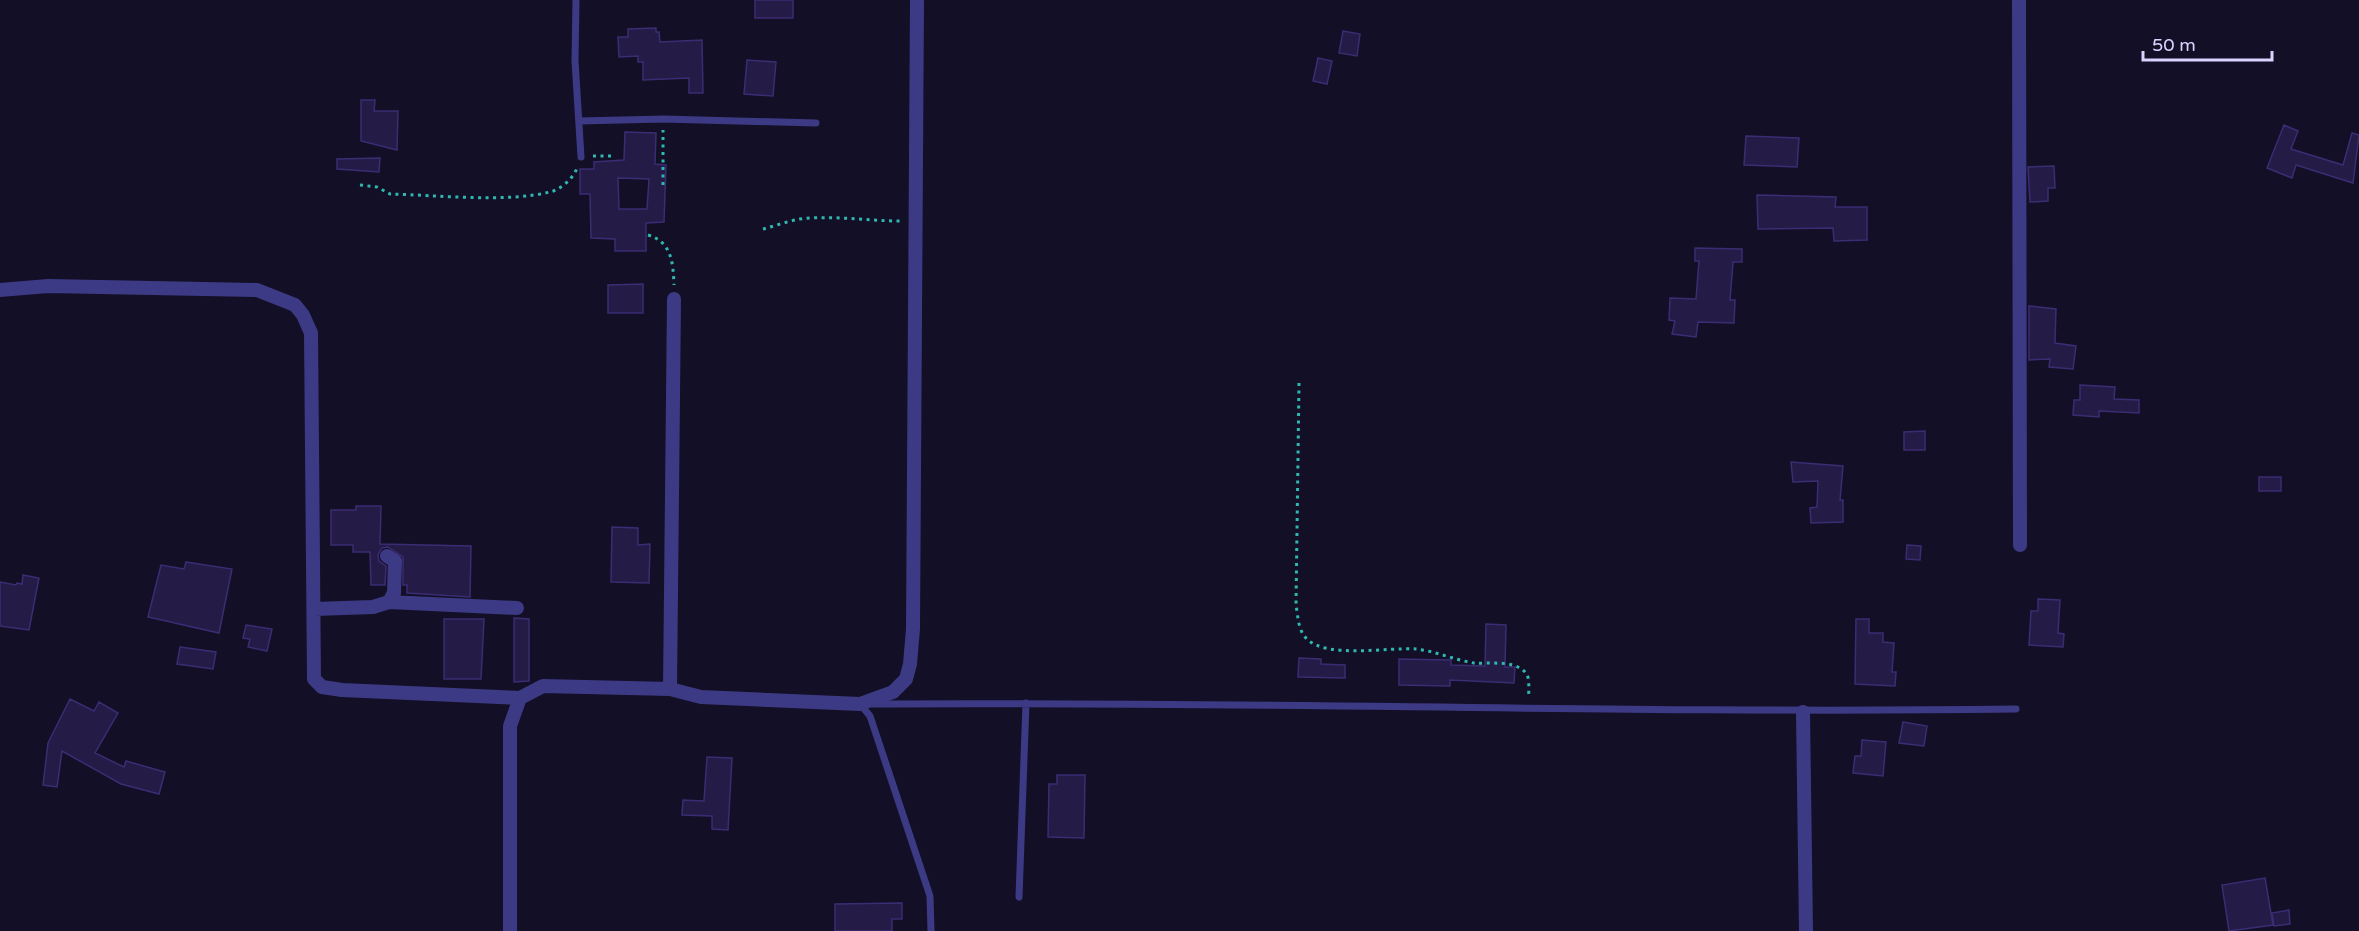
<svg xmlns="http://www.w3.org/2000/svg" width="2359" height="931" font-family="'Varela Round',sans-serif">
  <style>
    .building { fill: #241b47; stroke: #3b2d73; stroke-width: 1.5; fill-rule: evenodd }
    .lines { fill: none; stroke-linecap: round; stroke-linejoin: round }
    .path { stroke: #2fb8b0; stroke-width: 3; stroke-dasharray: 3 4.5; stroke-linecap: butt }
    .service { stroke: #3d3a85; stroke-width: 7 }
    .minor { stroke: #3d3a85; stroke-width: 14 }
  </style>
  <rect width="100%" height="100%" fill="#130f26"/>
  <path class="building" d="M755,0H793V18H755Z
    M656,28V32H659L660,42L702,40L703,93H689V78L643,80V62H638V56L619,57L618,37H628V29Z
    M1343,31L1360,34L1357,56L1339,53Z
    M1318,58L1332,61L1327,84L1313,81Z
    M747,60L776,62L773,96L744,94Z
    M361,100H375L374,111H398L397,150L361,141Z
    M2284,125L2298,131L2291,149L2343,165L2352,133L2359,135L2353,183L2296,165L2292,178L2267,168Z
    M625,132L656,133L655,164L666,165L664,222L646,223V251H615V239L591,238L590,194H580V169H594V162L624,160ZM618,178L649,179L647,209H619Z
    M1746,136L1799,138L1797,167L1744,165Z
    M380,158L379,172L337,169V159Z
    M2054,166L2055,188H2048V201L2030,202L2028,167Z
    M1757,195L1836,197L1835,207H1867V240L1834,241L1833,228L1758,229Z
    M1695,248L1742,249V262H1733L1730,300H1735L1734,323L1698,322L1696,337L1672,334L1675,321L1669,320L1670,298L1696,299L1699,261H1695Z
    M643,284V313H608V285Z
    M2029,306L2056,309L2055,343L2076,346L2073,369L2049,367L2050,359L2029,360Z
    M2080,385L2115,387L2114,399L2139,400V413L2099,411V417L2073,415L2074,400H2080Z
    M1925,431V450H1904V432Z
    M1791,462L1843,466L1840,500H1843V522L1811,523L1810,508L1817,507L1818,481L1793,482Z
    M2259,477H2281V491H2259Z
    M356,506H381L380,544L471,546L470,597L407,593V585H403V557L388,547L382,548L378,555L379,561L386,566L385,585H371L370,552H353V545H331V510H356Z
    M612,527L638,528V545L650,544L649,583L611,582Z
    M1907,545L1921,546L1920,560L1906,559Z
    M186,562L232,569L219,633L148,617L161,565L184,569Z
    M23,575L39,578L29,630L0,626V582L16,585L17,583L22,584Z
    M2038,599L2060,600L2058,633L2064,634L2063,647L2029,645L2031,611H2038Z
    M514,618L529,619V681L514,682Z
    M444,619H484L481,679H444Z
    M1856,619H1869V633H1883V642L1894,643L1892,672H1896L1895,686L1855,684Z
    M1486,624L1506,625L1505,667H1515L1514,683L1450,680V686L1399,685V659L1451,660V665L1485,666Z
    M246,625L272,629L267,651L248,647L250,639L243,638Z
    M180,647L216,652L213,669L177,664Z
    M1299,658L1321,659V664L1345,665V678L1298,677Z
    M70,699L94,711L99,702L118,713L95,753L124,767L126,761L165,772L159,794L121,784L62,751L57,787L43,785L48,743Z
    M1903,722L1927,726L1924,746L1899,743Z
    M1862,740L1886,742L1883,776L1853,773L1855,756H1861Z
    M707,757L732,758L728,830L712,829V816L682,815L683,800L704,801Z
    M1057,775H1085L1084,838L1048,837L1049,784H1057Z
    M2265,878L2273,925L2229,931L2222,885Z
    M902,903V919H892V931H835V904Z
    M2289,910L2290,924L2274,926L2272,913Z"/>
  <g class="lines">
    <path class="path" d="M593,156H611
      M360,185L377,187L390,194C437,195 505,203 550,192C560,190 573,179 577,168
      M663,185V130
      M763,229C775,226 788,221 800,219C833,215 867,221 900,221
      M648,235C672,242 673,263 674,285
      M1299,383L1296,605C1298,616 1298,631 1307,639C1327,659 1388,647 1416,649C1435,651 1455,660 1474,663C1489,664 1512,660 1524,671C1531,676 1528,689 1529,697"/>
    <path class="service" d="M576,0L575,61L581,157
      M579,121L664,119L816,123
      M860,704L870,716L930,896L931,931
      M872,704C1253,701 1635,714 2016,709
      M1019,897L1026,703"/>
    <path class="minor" d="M2019,0L2020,545
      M0,290L48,286L257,290L295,305L303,315L311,333L314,679L322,687L342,690L520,698
      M389,602L517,608
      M314,609L373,607L389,602L394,593L395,561L387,556
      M670,689L674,299
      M1803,712L1806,931
      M510,931V726L520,698L543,686L670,689L701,697L860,704L893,692L906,679L910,664L913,629L917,0"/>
  </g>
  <path d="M2143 51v9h129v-9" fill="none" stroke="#d9d4ff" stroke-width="3"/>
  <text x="2152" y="51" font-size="18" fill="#d9d4ff" stroke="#130f26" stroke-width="4.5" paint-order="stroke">50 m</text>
</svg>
